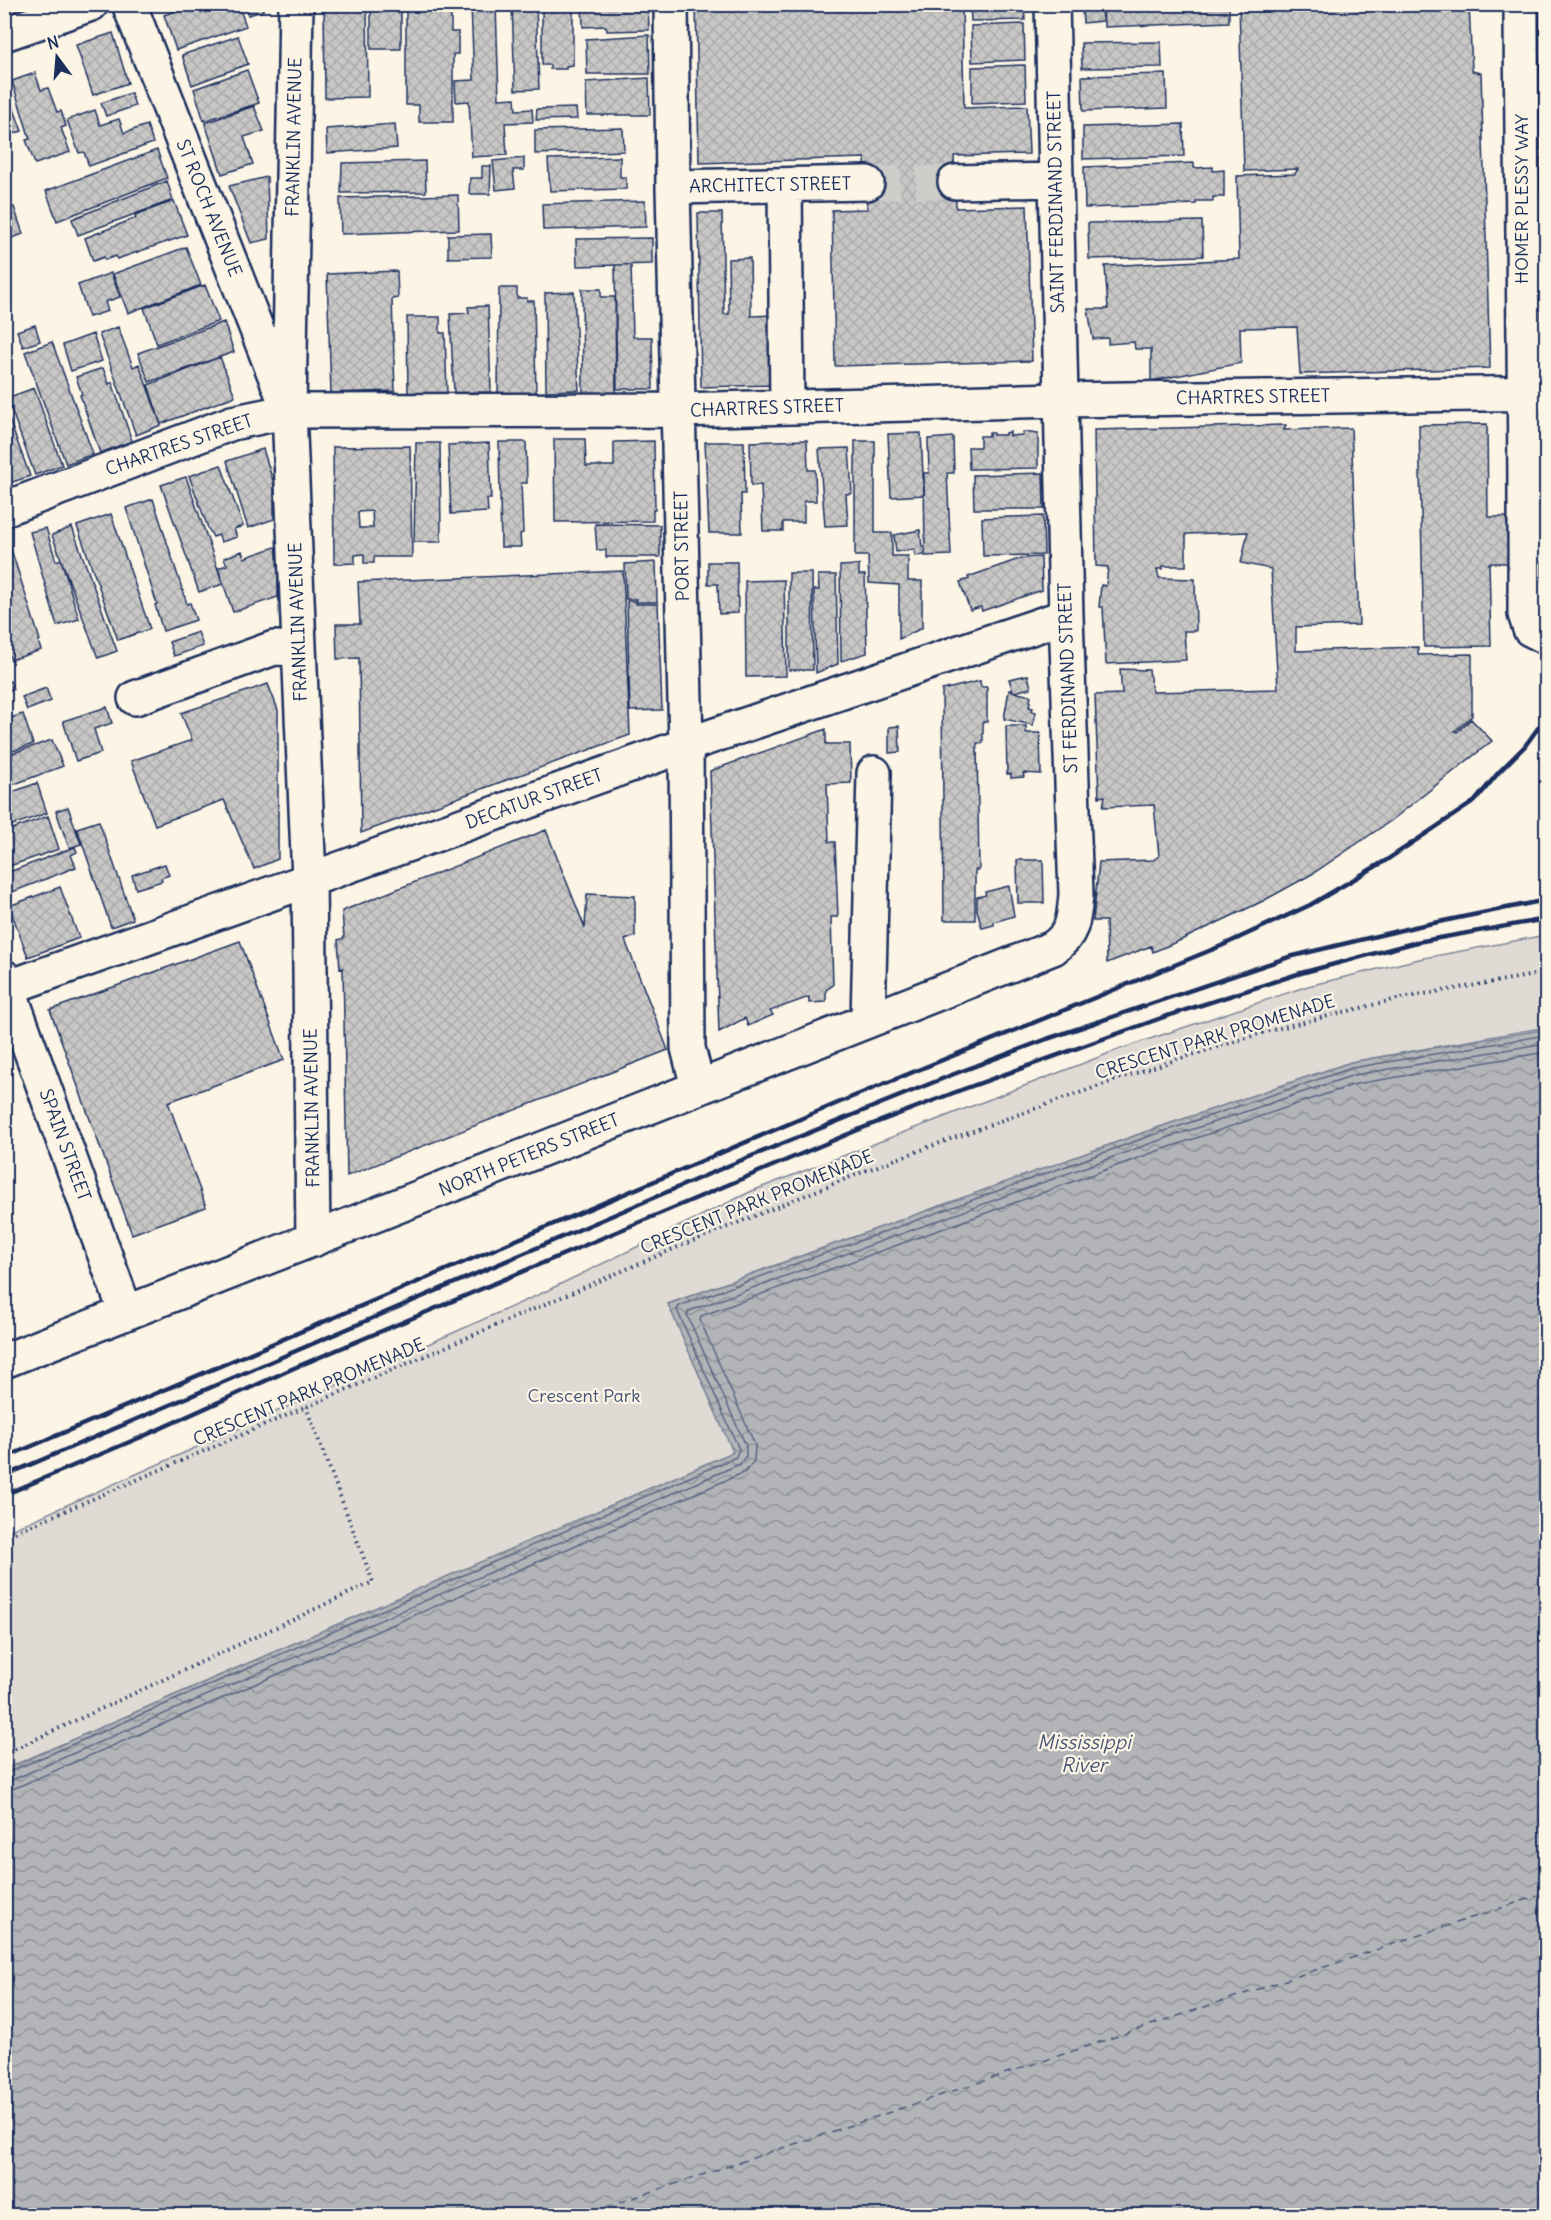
<svg xmlns="http://www.w3.org/2000/svg" width="1551" height="2220" font-family="Delius,sans-serif">
  <style>
    .green { fill: #dfdbd4; stroke: #7d8599; stroke-width: 1.5 }
    .water { fill: url(#water-waves); stroke: #767f94; stroke-width: 1.5 }
    .lines { fill: none; stroke-linecap: round; stroke-linejoin: round }
    .shore { stroke: #576482; stroke-width: 1.5 }
    .ferry { stroke: #485779; stroke-width: 1.5; stroke-dasharray: 8 6; stroke-linecap: butt }
    .building { fill: url(#building-cross-hatch); stroke: #1b2f5e; stroke-width: 1.5; fill-rule: evenodd }
    .minor-tunnel { stroke: #cfcdca; stroke-width: 33; stroke-dasharray: 33 16; stroke-linecap: butt }
    .minor-casing { stroke: #1b2f5e; stroke-width: 38 }
    .path { stroke: #1b2f5e; stroke-width: 4; stroke-dasharray: 1.5 4.5; stroke-linecap: butt }
    .minor { stroke: #fcf5e5; stroke-width: 33 }
    .rail { stroke: #1b2f5e; stroke-width: 4.5 }
    .labels { text-anchor: middle; stroke-width: 4.5; stroke-linejoin: round; paint-order: stroke }
    .street-label { font-size: 18px; fill: #1b2f5e; stroke: #fcf5e5 }
    .park-label { font-size: 18px; fill: #425176; stroke: #fcf5e5 }
    .water-label { font-size: 20px; font-style: italic; fill: #485779; stroke: #fcf5e5 }
  </style>
  <defs>
    <pattern id="water-waves" width="16" height="10" patternUnits="userSpaceOnUse" patternTransform="scale(1.5)"><rect width="16" height="10" fill="#b2b4b8"/><path d="M0 5q4-4 8 0t8 0" fill="none" stroke="#909399"/></pattern>
    <pattern id="building-cross-hatch" width="8" height="8" patternUnits="userSpaceOnUse" patternTransform="scale(1.5)"><rect width="8" height="8" fill="#c8c7c6"/><path d="M0 0l8 8M0 8l8-8" fill="none" stroke="#ababac"/></pattern>
  </defs>
  <rect width="100%" height="100%" fill="#fcf5e5"/>
  <filter id="ink" filterUnits="userSpaceOnUse"><feTurbulence type="fractalNoise" baseFrequency=".0167" numOctaves="2"/><feDisplacementMap in="SourceGraphic" scale="12" xChannelSelector="R" yChannelSelector="G"/><feConvolveMatrix kernelMatrix="1 2 1 2 8 2 1 2 1" color-interpolation-filters="sRGB"/></filter>
  <g filter="url(#ink)">
    <path class="green" d="M1546,935V1027L1351,1062L1145,1132L668,1304L734,1452L5,1769L4,1533L538,1295L752,1191L1120,1049L1308,986L1419,959Z"/>
    <path class="water" d="M1546,1029V2215H5V1769L733,1452L668,1304L1145,1132L1351,1062Z"/>
    <g class="lines">
      <path class="shore" d="M4,1774L736,1457L739,1449L677,1310L679,1306L1147,1137L1352,1068L1546,1035
        M4,1781L12,1780L740,1464L746,1456V1446L687,1315L689,1311L1149,1144L1354,1075L1546,1043
        M4,1790L15,1788L745,1472L754,1461L755,1445L700,1320L701,1316L1152,1153L1356,1084L1546,1052"/>
      <path class="ferry" d="M579,2216L1546,1893"/>
    </g>
    <path class="building" d="M196,4H238L246,26L176,50L164,15Z
      M246,4H263V11L248,15Z
      M324,4H367L368,97L325,98Z
      M371,4H401V49H371Z
      M512,4H536L539,89L515,90Z
      M582,4H648L649,30L607,31L606,26L583,27Z
      M696,4H962L964,108L1027,106L1029,154L954,156L956,208L1027,206L1032,361L835,366L832,210L867,209L865,158L699,163Z
      M970,4H1024L1025,20L971,21Z
      M1103,4H1229V22L1104,27Z
      M1239,4H1469L1472,71L1481,73L1490,368L1300,374L1297,327L1240,328L1241,363L1151,381V349H1135L1134,342L1108,344V338L1093,339L1088,309H1108L1105,266L1239,259L1237,176L1295,174L1298,169L1244,171Z
      M496,5L499,99L515,98L516,110L532,109L533,122L505,123L507,155L472,157L469,101L456,102L455,81L474,80L471,6Z
      M406,6H451V32H458V54H453V122H419V105H406Z
      M1101,6L1102,21L1083,23L1082,8Z
      M542,7H573V65L566,66V69H550V65H542Z
      M1024,24L1025,60L972,62L971,26Z
      M113,33L128,83L93,95L76,45Z
      M649,35L650,74H587L586,39Z
      M238,36L248,64L192,85L182,55Z
      M1161,42L1162,67L1082,68L1081,43Z
      M1025,65L1026,101L972,103V67Z
      M247,70L259,103L204,121L194,89Z
      M35,73L41,90L48,88L57,112L61,111L66,126L61,128L70,152L35,164L26,140L30,139L12,81Z
      M1166,74L1167,108L1083,111L1082,76Z
      M649,78L650,115H587L586,82Z
      M4,82L22,131L4,137Z
      M131,93L135,106L106,116L101,103Z
      M254,106L264,131L244,137L253,164L222,174L205,123Z
      M576,108L577,119L536,120L537,109Z
      M95,110L100,125L119,119L124,133L147,125L153,143L89,166L84,152L79,153L67,120Z
      M395,124L397,148L327,153L326,129Z
      M1183,124L1184,156L1083,159V127Z
      M623,128L624,151L535,154V130Z
      M157,150L167,178L57,221L46,191Z
      M620,157V177H626V189L550,191L548,159Z
      M524,158V170H513L515,188L496,190L493,161Z
      M425,161L426,192L341,193L342,163Z
      M1194,163V168L1213,167V171L1224,170V197H1213V201H1196V204L1085,208L1084,167Z
      M482,166H491L490,194H469L470,178H482Z
      M267,177L269,239L251,243L229,186Z
      M167,181L173,200L78,235L72,219Z
      M458,195L459,230L341,234L340,198Z
      M174,201L187,235L117,259L116,256L105,260L104,257L93,261L85,238L136,218L135,215Z
      M645,201L646,227L543,230L542,204Z
      M14,207L23,234L4,241V210Z
      M698,213H722L724,314H729L728,259L750,258L751,316L774,315L775,385L701,387Z
      M1202,221L1203,256L1089,259L1088,223Z
      M491,234L492,257L448,258V235Z
      M652,238V264L577,266L576,239Z
      M186,247L201,285L128,313L113,274Z
      M615,265H631L633,337H652L653,389H617Z
      M397,271L398,298L392,299L395,391L331,393L327,274Z
      M111,273L120,297L105,302L108,311L89,317L78,285Z
      M205,285L219,321L157,344L144,308Z
      M499,288H517V298H527V301H534L536,394L498,395Z
      M582,289H601V297H615L616,394H583Z
      M574,292L579,390L546,391L545,293Z
      M488,306L491,392L454,393L450,314L469,313L468,307Z
      M407,317H440V333H445L447,394L408,395Z
      M224,322L234,352L149,382L138,353Z
      M35,325L40,341L23,347L17,331Z
      M118,327L133,367L139,364L161,425L136,435L99,334Z
      M93,334L102,361L71,371L63,345Z
      M52,342L93,454L66,464L25,352Z
      M220,357L235,396L161,424L148,385Z
      M103,368L109,384L112,382L132,441L100,453L80,395L82,394L76,377Z
      M34,388L62,465L35,475L7,398Z
      M4,406L30,476L4,485Z
      M1487,424L1488,517H1510V563H1489L1491,646L1424,647L1419,425Z
      M1286,425L1284,430L1351,428L1359,625L1296,627V651L1418,647V655L1472,654V716L1455,731L1457,732L1471,719L1492,741L1392,820L1312,874L1263,901L1181,940L1153,952L1151,946L1107,963L1106,921H1093L1099,862L1153,860L1159,856L1154,805L1103,807L1105,796L1099,797L1095,695L1122,694L1120,669L1149,670L1152,692L1278,689L1271,569L1241,563L1248,532L1186,534V566H1163V569H1157L1159,578L1195,579L1196,631H1184L1186,660L1106,664L1103,607H1099L1101,585L1106,586L1108,567L1096,566L1094,430Z
      M1010,432V436L1023,435V432L1038,434V468L969,469L968,447H980V436H989V433H993V435H1005V433Z
      M921,433L924,495L891,497L888,434Z
      M953,437L954,473H947L951,555L925,556L924,473H929L928,439Z
      M554,439H585L586,466H614V442L654,441L655,510H653V521L555,522Z
      M807,440L808,470H815L816,501H804V522H783V531H763L761,485L751,486L750,442Z
      M855,441H875V533H892V556H908V581H922V628L899,639V585L869,583L868,556H855Z
      M499,442H526L527,483H521L523,533L520,534L521,547H501Z
      M705,442H744L745,494H741L742,533H709Z
      M416,443H440L441,542H414Z
      M489,443L491,499H487L488,512L451,514L448,445Z
      M410,446L412,557H374V563H364V554L355,555V563L334,564L333,447ZM372,511L373,528H359L358,512Z
      M849,448L852,493L846,494L848,525L825,526L819,449Z
      M263,449L274,484V519L248,528L227,461Z
      M221,465L243,526L234,529L237,537L221,542L219,535L213,537L208,528L189,476Z
      M1043,473L1044,509H974L973,475Z
      M186,477L223,584L199,592L161,485Z
      M153,499L187,604L190,603L196,620L163,631L155,605L157,604L126,508Z
      M111,514L150,629L118,640L77,526Z
      M1043,516L1044,555L983,556L982,518Z
      M595,524L660,525V557H606V550H597Z
      M72,527L117,651L98,658L52,535Z
      M46,528L56,561L61,559L79,619L57,626L30,532Z
      M920,530L923,555L915,556L914,549L896,552L894,535Z
      M10,546L40,640L38,641L41,650L11,660L4,644V548Z
      M278,546V597L233,612L218,568L227,565L224,558L242,551L244,558Z
      M1041,557L1042,590L982,611L981,607L970,610L960,582L969,579L968,577L1022,558Z
      M656,562L657,602H636V599H626L625,564Z
      M708,562H737L738,613L719,614L718,584H708Z
      M859,565V575H865L867,653L841,661L840,566Z
      M623,571L630,735L361,833L359,658L337,659L336,624H360L358,582Z
      M789,573H812L813,670H789Z
      M818,575H836L838,664L816,673L814,590H819Z
      M784,580L786,676L746,677L745,581Z
      M627,601H636V604H658L662,710L630,711Z
      M198,632L203,646L174,656L169,642Z
      M1028,675L1031,688L1014,692L1031,696L1029,707L1033,708L1032,711L1036,712L1033,725L1004,719L1009,690L1013,691L1009,679Z
      M10,681L13,689L5,692L10,710L4,711V683Z
      M980,681L981,687H987V722H983V743H977L979,870H975V920H944L942,690Z
      M268,684L278,710V859L254,869L224,800L155,825L131,761L192,740L181,713Z
      M46,688L51,701L27,710L22,697Z
      M107,707L112,723L94,729L101,753L76,761L63,721Z
      M23,714L33,744L4,754V720Z
      M899,726L900,752L889,753V727Z
      M1006,726H1026V733H1040L1041,774L1023,773L1024,777L1011,778V774H1007Z
      M826,729V744H850L851,783L827,784L829,842H835L838,917H831L833,985L826,990V1002L809,1003V997L770,1011L773,1015L748,1026L745,1018L719,1032L710,771Z
      M52,740L63,766L4,788V756Z
      M37,783L47,813L4,828V795Z
      M68,807L81,844L69,848L56,811Z
      M48,816L59,849L4,868V832Z
      M99,821L133,919L111,927L77,828Z
      M546,830L585,928L587,894L635,896V936L625,940L668,1050L347,1176L343,968L340,969L338,940L344,938L342,911Z
      M75,847L77,852L71,855L76,867L5,895L4,874Z
      M1017,860H1043L1044,903H1018Z
      M165,864L169,875L161,878L162,881L136,889L132,875Z
      M1009,886L1014,916L994,922V925L982,928L977,910V897L986,895L985,892Z
      M60,887L79,938L28,957L9,906Z
      M240,941L284,1060L168,1102L206,1207L132,1234L50,1010Z"/>
    <g class="lines">
      <path class="minor-tunnel" d="M867,183L955,182"/>
      <g class="minor-casing">
        <path id="minor" d="M129,4L283,396
          M296,4L289,411L309,879L313,1240
          M671,4L673,187L686,745L688,1048L698,1087
          M1521,4C1522,208 1526,411 1525,614L1530,629L1546,637
          M4,34L91,4
          M955,182L1055,180
          M785,185L787,407
          M673,187L867,183
          M4,509L232,423L289,411L679,410L1061,400L1546,393
          M135,698L274,648L299,649
          M4,977L126,1313
          M4,989L686,745L1066,616
          M868,1020L874,773
          M4,1361L1053,948C1074,933 1074,918 1076,894L1066,616L1052,4"/>
      </g>
      <path class="path" d="M4,1537L678,1247L880,1165L1011,1117L1147,1069L1272,1030L1401,998L1546,973
        M4,1754L373,1582L306,1407"/>
      <use href="#minor" class="minor"/>
      <path class="rail" d="M4,1458L852,1097L1221,946L1310,905L1385,861L1475,801L1499,772L1525,746L1546,717
        M4,1476L737,1162L954,1074L1047,1039L1289,957L1414,927L1546,900
        M4,1495L146,1435L294,1368L865,1127L961,1090L1164,1017L1301,973L1417,942L1546,919"/>
    </g>
  </g>
  <g class="labels">
    <g class="street-label">
      <text transform="translate(294 137) rotate(-89)" y="6">FRANKLIN AVENUE</text>
      <text transform="translate(770 185) rotate(-1)" y="6">ARCHITECT STREET</text>
      <text transform="translate(1522 199) rotate(-90)" y="6">HOMER PLESSY WAY</text>
      <text transform="translate(1056 202) rotate(-91)" y="6">SAINT FERDINAND STREET</text>
      <text transform="translate(209 208) rotate(68)" y="6">ST ROCH AVENUE</text>
      <text transform="translate(1253 397) rotate(-1)" y="6">CHARTRES STREET</text>
      <text transform="translate(767 408) rotate(-2)" y="6">CHARTRES STREET</text>
      <text transform="translate(179 445) rotate(-19)" y="6">CHARTRES STREET</text>
      <text transform="translate(682 546) rotate(-91)" y="6">PORT STREET</text>
      <text transform="translate(298 622) rotate(-92)" y="6">FRANKLIN AVENUE</text>
      <text transform="translate(1068 678) rotate(-92)" y="6">ST FERDINAND STREET</text>
      <text transform="translate(534 799) rotate(-20)" y="6">DECATUR STREET</text>
      <text transform="translate(1215 1037) rotate(-17)" y="6">CRESCENT PARK PROMENADE</text>
      <text transform="translate(312 1108) rotate(-91)" y="6">FRANKLIN AVENUE</text>
      <text transform="translate(65 1145) rotate(70)" y="6">SPAIN STREET</text>
      <text transform="translate(529 1155) rotate(-22)" y="6">NORTH PETERS STREET</text>
      <text transform="translate(757 1202) rotate(-22)" y="6">CRESCENT PARK PROMENADE</text>
      <text transform="translate(309 1392) rotate(-23)" y="6">CRESCENT PARK PROMENADE</text>
    </g>
    <g class="park-label">
      <text x="584" y="1402">Crescent Park</text>
    </g>
    <g class="water-label">
      <text x="1084" y="1749">Mississippi<tspan x="1084" dy="23">River</tspan></text>
    </g>
  </g>
  <rect width="1551" height="2220" fill="none" stroke="#fcf5e5" stroke-width="24"/>
  <rect x="12" y="12" width="1527" height="2196" fill="none" stroke="#1b2f5e" stroke-width="2" filter="url(#ink)"/>
  <g transform="translate(57 57) rotate(344)" stroke="#fcf5e5" stroke-width="4.5" paint-order="stroke">
  <path d="M0-4.5L10 22L0 15L-10 22Z" fill="#1b2f5e"/>
  <text y="-9" font-size="16" font-weight="bold" text-anchor="middle" fill="#1b2f5e">N</text>
  </g>
</svg>
